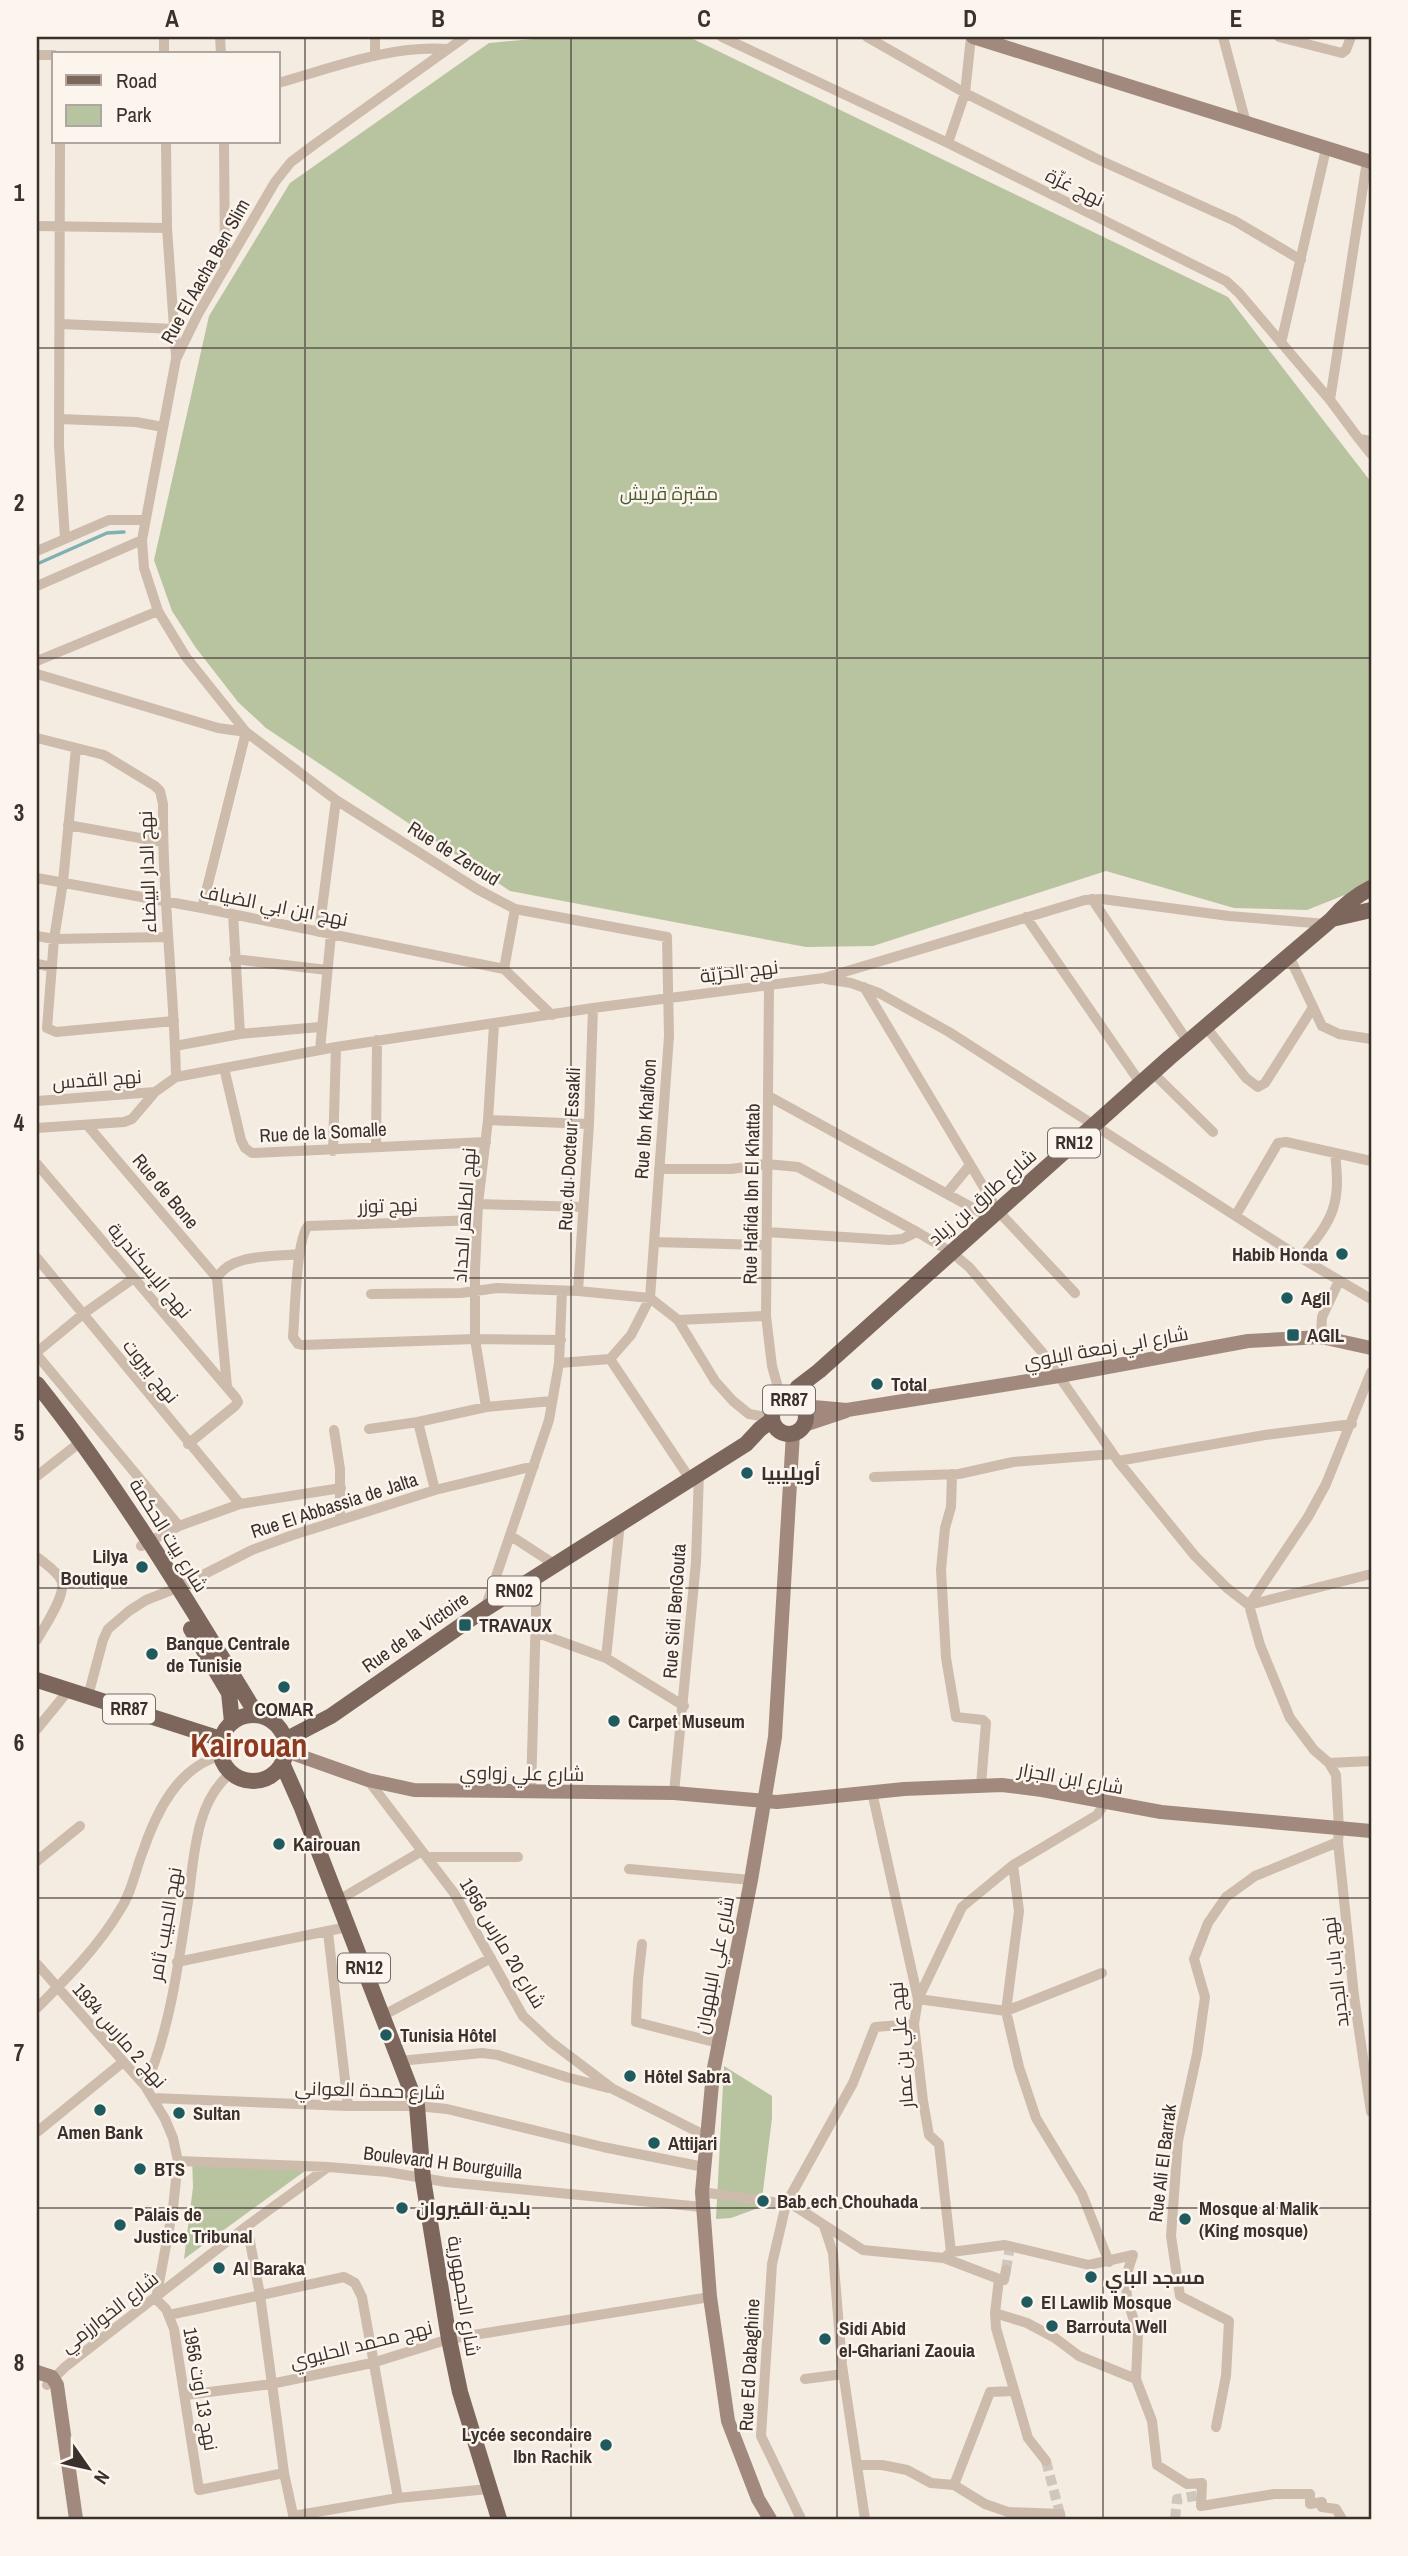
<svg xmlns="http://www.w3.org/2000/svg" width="1408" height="2556" font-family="'Archivo Narrow',Cairo,sans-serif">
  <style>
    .green { fill: #b8c4a0 }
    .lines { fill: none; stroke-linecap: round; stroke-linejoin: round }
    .stream { stroke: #7fb0b2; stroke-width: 3.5 }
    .street-tunnel { stroke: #cfc6bd; stroke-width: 10; stroke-dasharray: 10 5; stroke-linecap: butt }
    .street { stroke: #cdbbac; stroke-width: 10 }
    .secondary { stroke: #a18a7d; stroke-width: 14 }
    .primary { stroke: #7d675c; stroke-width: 16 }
    .grid { fill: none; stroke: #3b302b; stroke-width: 2; stroke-opacity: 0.55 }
    .poi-dot { fill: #1f5a5e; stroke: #fbf5ee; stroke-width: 2.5 }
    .labels { text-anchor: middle; stroke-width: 5; stroke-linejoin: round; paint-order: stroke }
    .shield { fill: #fbf5ee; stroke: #756b66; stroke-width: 2 }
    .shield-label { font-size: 18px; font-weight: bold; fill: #3b302b }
    .street-label { font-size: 19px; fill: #3b302b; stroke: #fbf5ee }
    .park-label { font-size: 19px; fill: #4a5a2e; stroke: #fbf5ee }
    .poi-label { font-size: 19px; font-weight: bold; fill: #3b302b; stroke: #fbf5ee; text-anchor: start }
    .town-label { font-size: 33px; font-weight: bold; fill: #8c3b22; stroke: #fbf5ee }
    .neatline { fill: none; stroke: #3b302b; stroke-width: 2.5 }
    .grid-label { font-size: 23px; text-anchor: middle; font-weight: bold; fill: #3b302b }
  </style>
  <rect width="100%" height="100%" fill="#f4ebe1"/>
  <path class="green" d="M556,37H689L1228,297L1371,482V880L1357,890L1307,910L1234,908L1106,871L873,946L806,947L510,891L266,728L238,702L196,648L172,611L154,560L209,316L290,183L489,43Z
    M724,2066L772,2096V2118L761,2207L731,2218L716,2219Z
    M192,2157L309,2168L184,2259L193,2187Z"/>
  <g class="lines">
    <path class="stream" d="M37,564L107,533L124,532"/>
    <path class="street-tunnel" d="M1006,2270L1010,2246
      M1046,2461L1060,2514
      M1175,2519L1177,2499L1201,2495"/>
    <path class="street" d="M164,37V54
      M220,37L221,54
      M465,37L315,144L291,162L275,182L198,314L176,359L142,540L144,568L158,611L186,657L246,732L336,800L477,889L515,909L667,937L669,1036L650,1298L631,1335L610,1359
      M722,37L948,143L1226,281L1239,293L1330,400L1359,439
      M867,37L965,93L948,143
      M971,37L965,93L1095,158L1235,221L1301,260
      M1223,37L1246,123
      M1279,37L1342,53L1346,50L1351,37
      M37,55H54
      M375,56V37
      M278,83C332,68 390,45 447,49
      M60,142L59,446L65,538
      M166,142L167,228L176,356
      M224,142L225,265
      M37,226L167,228
      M61,324L175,329
      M1281,343L1326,149
      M1330,400L1367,161
      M60,419L136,422L163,427
      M1371,441L1359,439L1371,454
      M37,551L109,520H145
      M37,586L142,540
      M37,661L158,611
      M37,674L218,728L246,732
      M37,738L104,755L155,786L160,791L163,804C162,895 174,986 176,1077
      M76,748L63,882L54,939L47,1028L56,1032L174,1021
      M68,825L162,842
      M37,878L202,908L504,969
      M1092,899L1188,1042
      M202,908L246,732
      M515,909L504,969L552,1015
      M233,914L240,1034
      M1026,917L1141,1084
      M319,932L336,800
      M37,936L54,939L167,937
      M1289,956L1322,1026L1339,1034L1371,1039
      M234,959L327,970
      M37,964L52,967
      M826,979L851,983L879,993L949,1032L1301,1258L1371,1299
      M769,985L766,1316L772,1366L782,1402
      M864,987L998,1211L1075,1293
      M1206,1027L1246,1078L1258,1087L1265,1083L1312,1009
      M175,1046L240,1034L320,1027
      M320,1050L331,934
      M224,1068L241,1140L245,1148L252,1153L486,1142
      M1153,1073L1213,1132
      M770,1097L991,1218
      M37,1101L155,1092
      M488,1120L589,1124
      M88,1126L217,1278
      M37,1128L124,1122L132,1119L155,1092L176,1077L336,1047L593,1008L824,978L1085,900L1102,899L1229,916L1326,924
      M376,1147L377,1040
      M333,1151L336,1047
      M37,1164L236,1398L238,1402L235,1406L188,1444
      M659,1169H731L767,1164L798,1167L917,1232L951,1252L969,1267L1042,1352L1118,1461L1195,1556L1227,1588L1249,1605L1260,1645L1290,1718L1314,1750L1329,1763L1336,1775L1339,1829L1338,1842L1354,1996L1371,2112
      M947,1193L970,1165
      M478,1204L583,1207
      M1236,1215L1278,1143L1286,1142L1371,1161
      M477,1220L308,1226C296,1240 295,1314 293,1337L298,1344L302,1345L475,1339L561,1340
      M767,1232L890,1240L902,1239L917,1232
      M654,1242L766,1245
      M37,1258L240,1504
      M1301,1258C1334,1218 1341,1205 1335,1153
      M578,1291L589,1124L593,1008
      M371,1294L461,1293L497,1288L578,1291L650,1298L678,1320L715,1381L733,1401L749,1414L772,1418
      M678,1320L766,1316
      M1321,1337L1322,1317L1339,1281
      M37,1352L83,1314L134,1278
      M37,1355L179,1526
      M559,1363L610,1359L690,1479
      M227,1387L217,1278C231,1253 275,1257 300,1254
      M486,1407L475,1339V1269L478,1204L488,1120L494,1025
      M418,1422L435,1490
      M369,1429L418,1422L486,1407L552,1401
      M334,1430L340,1469V1519
      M1118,1461L1265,1435L1352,1424
      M952,1474L951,1507L945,1528L941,1570L946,1658L956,1717L983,1720L986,1723L981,1785
      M37,1476L74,1447
      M874,1477L959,1474L1013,1462L1113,1454
      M511,1536L554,1564
      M141,1546L179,1526L240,1504L341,1488
      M37,1557C44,1563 57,1571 61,1580C68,1593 44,1627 37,1640
      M1249,1605L1308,1517L1326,1484L1371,1372
      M1249,1605L1371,1574
      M485,1609L549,1420L559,1363L562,1291
      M535,1632L606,1658L684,1706
      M606,1658L620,1523
      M88,1696L103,1640L108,1629L129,1611L146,1600L177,1588L252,1550L290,1536L435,1490L534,1466
      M37,1729L68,1691
      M1329,1763L1371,1761
      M368,1780L454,1893L523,2016L551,2042L613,2089L706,2136
      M531,1791L537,1576
      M872,1792L918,1999L914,2024L923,2101L929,2135L939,2144L951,2252
      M674,1793L696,1562L699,1473
      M427,1857H518
      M37,1861L80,1826
      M1013,1865L1019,1911L1006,2011L1019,2067L1036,2118L1082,2194L1109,2262
      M629,1869L751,1880
      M337,1901L422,1851
      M328,1932L348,2106
      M642,1944L638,1980L636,2022L718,2043
      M177,1962L347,1927
      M37,1964L145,2086L165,2119L173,2138L178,2161L173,2208L156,2299
      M1102,1973L1006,2011L918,1999L962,1907L1013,1865L1097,1815L1105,1803
      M37,2008C67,1978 98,1947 120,1910C132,1892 135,1871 143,1851C156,1813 178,1766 221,1756
      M382,2016L491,1958
      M399,2061L482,2053L498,2055L566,2077L608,2088
      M145,2086C169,2034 178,1966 187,1908C194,1865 193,1803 231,1773
      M153,2098L348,2106H417L447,2109L603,2147L704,2167
      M37,2132L123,2062
      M178,2161L328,2167L388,2172L446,2182L702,2207
      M702,2192L793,2205L863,2250L944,2258L951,2252L1005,2245L1089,2265L1133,2255
      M247,2226L260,2295L284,2473
      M824,2226L833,2253L842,2365L865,2519
      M1133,2255L1126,2276L1127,2299L1138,2333L1136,2379L1152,2421L1157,2465L1187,2484L1202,2483L1201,2506L1274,2494H1310V2504L1322,2502V2507L1336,2509L1342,2519
      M944,2258L999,2279L995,2313L996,2328L1028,2438L1046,2461
      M999,2279L1004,2280L1006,2270
      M156,2299L166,2309L174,2329L199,2490L284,2473L294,2519
      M995,2313L1027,2323L1055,2338L1079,2356L1136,2379
      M169,2315L344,2277L355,2283L362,2297L398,2498
      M805,2379L843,2374
      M47,2385L65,2367L247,2226L328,2167
      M186,2395L271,2384L372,2363L449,2339L710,2297
      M1216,2427L1226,2376L1229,2321L1180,2296L1171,2236L1178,2141L1197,2054L1205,1997L1194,1959L1208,1923L1226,1897L1255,1876L1338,1842
      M857,2465H882L907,2470L931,2483L954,2485L990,2392L1014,2391
      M954,2485L985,2504L1008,2512L1060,2514L1061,2519
      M293,2516L398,2498L488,2489
      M801,2519L761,2436L772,2264L786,2204L853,2083L875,2027L914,2024"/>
    <path class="secondary" d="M973,37L1371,162
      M802,1406L847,1410L1059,1376L1248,1341L1321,1337L1371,1348
      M804,1425L846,1411
      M286,1751L368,1780L414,1790L674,1793L777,1802L904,1789L1002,1785L1042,1790L1161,1812L1371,1831
      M37,2372L52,2377L57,2385L76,2519
      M770,2519L758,2499L728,2421L710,2297L702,2192L713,2073L751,1880L775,1737L793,1433"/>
    <path class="primary" d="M1332,919L1371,910
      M37,1384C120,1488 188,1602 257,1715
      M790,1400L798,1387L819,1371L1169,1058L1332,919C1344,905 1355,896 1371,888
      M772 1417a17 17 0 1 1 34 0a17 17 0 1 1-34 0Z
      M191,1629L229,1693L232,1722
      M37,1680L221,1739
      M220 1748a33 33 0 1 1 66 0a33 33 0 1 1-66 0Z
      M285,1740L331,1716L485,1609L746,1444L760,1429L772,1420
      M282,1763L302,1808L417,2106L423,2179L449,2339L460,2392L499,2519"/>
  </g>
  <path class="grid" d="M305,37V2519M571,37V2519M837,37V2519M1103,37V2519M37,348H1371M37,658H1371M37,968H1371M37,1278H1371M37,1588H1371M37,1898H1371M37,2208H1371"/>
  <g class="poi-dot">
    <circle cx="1342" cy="1254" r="7"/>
    <circle cx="1287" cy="1298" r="7"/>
    <rect x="1286" y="1328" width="14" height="14" rx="3.5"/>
    <circle cx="877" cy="1384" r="7"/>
    <circle cx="747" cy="1473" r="7"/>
    <circle cx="142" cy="1567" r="7"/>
    <rect x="458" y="1618" width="14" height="14" rx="3.5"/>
    <circle cx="152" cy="1654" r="7"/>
    <circle cx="284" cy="1687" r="7"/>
    <circle cx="614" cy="1721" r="7"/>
    <circle cx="279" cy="1844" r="7"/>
    <circle cx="386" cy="2035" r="7"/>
    <circle cx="630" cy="2076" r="7"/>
    <circle cx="100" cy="2110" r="7"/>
    <circle cx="179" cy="2113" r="7"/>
    <circle cx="654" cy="2143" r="7"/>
    <circle cx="140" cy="2169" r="7"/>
    <circle cx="763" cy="2201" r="7"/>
    <circle cx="402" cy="2208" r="7"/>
    <circle cx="1185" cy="2219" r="7"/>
    <circle cx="120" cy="2225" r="7"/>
    <circle cx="219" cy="2268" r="7"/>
    <circle cx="1091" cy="2277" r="7"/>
    <circle cx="1027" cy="2302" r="7"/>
    <circle cx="1052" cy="2326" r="7"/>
    <circle cx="825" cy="2339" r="7"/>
    <circle cx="606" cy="2445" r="7"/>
  </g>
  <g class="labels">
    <g class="shield">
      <rect x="1048" y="1128.5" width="52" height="29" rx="5"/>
      <rect x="763" y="1385.5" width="52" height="29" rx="5"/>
      <rect x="488" y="1576.5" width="52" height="29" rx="5"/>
      <rect x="103" y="1694.5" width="52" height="29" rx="5"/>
      <rect x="338" y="1953.5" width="52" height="29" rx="5"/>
    </g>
    <g class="shield-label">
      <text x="1074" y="1149">RN12</text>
      <text x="789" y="1406">RR87</text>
      <text x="514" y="1597">RN02</text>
      <text x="129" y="1715">RR87</text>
      <text x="364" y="1974">RN12</text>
    </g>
    <g class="street-label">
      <text transform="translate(1075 187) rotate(26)" y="7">نهج غزّة</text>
      <text transform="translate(205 271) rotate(-61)" y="7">Rue El Aacha Ben Slim</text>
      <text transform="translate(454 853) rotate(32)" y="7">Rue de Zeroud</text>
      <text transform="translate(147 872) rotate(-92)" y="7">نهج الدار البيضاء</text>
      <text transform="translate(274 905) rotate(11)" y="7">نهج ابن ابي الضياف</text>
      <text transform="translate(739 971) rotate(-7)" y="7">نهج الحرّيّة</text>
      <text transform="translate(97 1079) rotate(-4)" y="7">نهج القدس</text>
      <text transform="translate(645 1119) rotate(-86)" y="7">Rue Ibn Khalfoon</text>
      <text transform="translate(323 1132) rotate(-3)" y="7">Rue de la Somalle</text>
      <text transform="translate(569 1149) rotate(-87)" y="7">Rue du Docteur Essakli</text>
      <text transform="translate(166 1191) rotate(50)" y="7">Rue de Bone</text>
      <text transform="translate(751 1194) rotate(-89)" y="7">Rue Hafida Ibn El Khattab</text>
      <text transform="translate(982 1197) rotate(-41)" y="7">شارع طارق بن زياد</text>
      <text transform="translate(388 1205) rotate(-2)" y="7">نهج توزر</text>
      <text transform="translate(464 1215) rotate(-86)" y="7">نهج الطاهر الحداد</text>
      <text transform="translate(150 1270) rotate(50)" y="7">نهج الإسكندرية</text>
      <text transform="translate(1106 1347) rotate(-10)" y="7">شارع ابي زمعة البلوي</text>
      <text transform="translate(151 1371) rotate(51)" y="7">نهج بيروت</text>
      <text transform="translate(334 1505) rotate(-18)" y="7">Rue El Abbassia de Jalta</text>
      <text transform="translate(169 1535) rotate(58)" y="7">شارع بيت الحكمة</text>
      <text transform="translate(674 1611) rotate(-86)" y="7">Rue Sidi BenGouta</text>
      <text transform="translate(415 1632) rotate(-35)" y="7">Rue de la Victoire</text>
      <text transform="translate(522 1773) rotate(1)" y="7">شارع علي زواوي</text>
      <text transform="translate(1071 1778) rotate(10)" y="7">شارع ابن الجزار</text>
      <text transform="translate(165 1924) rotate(-80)" y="7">نهج الحبيب ثامر</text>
      <text transform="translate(503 1943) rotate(59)" y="7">شارع 20 مارس 1956</text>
      <text transform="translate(714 1965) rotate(-79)" y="7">شارع علي البلهوان</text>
      <text transform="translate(1335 1972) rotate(-97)" y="7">نهج باب الجديد</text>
      <text transform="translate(120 2035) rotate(49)" y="7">نهج 2 مارس 1934</text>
      <text transform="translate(901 2045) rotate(-95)" y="7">نهج علي بن عمار</text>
      <text transform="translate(370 2090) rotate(2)" y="7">شارع حمدة العواني</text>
      <text transform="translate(443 2162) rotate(7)" y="7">Boulevard H Bourguilla</text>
      <text transform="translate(1162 2163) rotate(-83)" y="7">Rue Ali El Barrak</text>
      <text transform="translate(464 2296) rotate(81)" y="7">شارع الجمهورية</text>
      <text transform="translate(109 2312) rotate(-38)" y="7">شارع الخوارزمي</text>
      <text transform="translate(361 2344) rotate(-14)" y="7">نهج محمد الحليوي</text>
      <text transform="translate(749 2365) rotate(-87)" y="7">Rue Ed Dabaghine</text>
      <text transform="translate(201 2389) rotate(80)" y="7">نهج 13 اوت 1956</text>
    </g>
    <g class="park-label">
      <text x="669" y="500">مقبرة قريش</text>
    </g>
    <g class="poi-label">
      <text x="1328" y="1261" text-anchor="end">Habib Honda</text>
      <text x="1301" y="1305">Agil</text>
      <text x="1307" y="1342">AGIL</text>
      <text x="891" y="1391">Total</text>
      <text x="761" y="1480">أويليبيا</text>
      <text x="128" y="1563" text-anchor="end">Lilya<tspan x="128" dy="22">Boutique</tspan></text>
      <text x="479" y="1632">TRAVAUX</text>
      <text x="166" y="1650">Banque Centrale<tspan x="166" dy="22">de Tunisie</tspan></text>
      <text x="284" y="1716" text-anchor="middle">COMAR</text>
      <text x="628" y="1728">Carpet Museum</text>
      <text x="293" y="1851">Kairouan</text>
      <text x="400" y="2042">Tunisia Hôtel</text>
      <text x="644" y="2083">Hôtel Sabra</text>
      <text x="193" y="2120">Sultan</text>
      <text x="100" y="2139" text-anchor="middle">Amen Bank</text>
      <text x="668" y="2150">Attijari</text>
      <text x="154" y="2176">BTS</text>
      <text x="777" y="2208">Bab ech Chouhada</text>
      <text x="416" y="2215">بلدية القيروان</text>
      <text x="1199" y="2215">Mosque al Malik<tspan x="1199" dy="22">(King mosque)</tspan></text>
      <text x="134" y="2221">Palais de<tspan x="134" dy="22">Justice Tribunal</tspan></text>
      <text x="233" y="2275">Al Baraka</text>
      <text x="1105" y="2284">مسجد الباي</text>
      <text x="1041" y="2309">El Lawlib Mosque</text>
      <text x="1066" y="2333">Barrouta Well</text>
      <text x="839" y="2335">Sidi Abid<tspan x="839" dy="22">el-Ghariani Zaouia</tspan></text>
      <text x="592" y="2441" text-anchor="end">Lycée secondaire<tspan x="592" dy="22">Ibn Rachik</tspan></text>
    </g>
    <g class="town-label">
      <text x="249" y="1757">Kairouan</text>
    </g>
  </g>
  <rect width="1408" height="2556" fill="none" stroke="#fbf5ee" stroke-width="77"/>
  <rect x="52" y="52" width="228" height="91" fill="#fbf5ee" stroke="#aea6a0" stroke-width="2"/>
  <rect x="66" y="75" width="35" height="10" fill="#7d675c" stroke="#aea6a0" stroke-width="2"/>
  <text x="116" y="88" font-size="21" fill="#3b302b">Road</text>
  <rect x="66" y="105" width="35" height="21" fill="#b8c4a0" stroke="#aea6a0" stroke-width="2"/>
  <text x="116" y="122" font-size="21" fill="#3b302b">Park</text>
  <g transform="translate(88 2468) rotate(124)" stroke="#fbf5ee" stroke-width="5" paint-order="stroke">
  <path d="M0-5L12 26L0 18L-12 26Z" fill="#3b302b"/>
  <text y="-10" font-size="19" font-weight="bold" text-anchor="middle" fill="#3b302b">N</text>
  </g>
  <rect x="38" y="38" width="1332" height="2480" class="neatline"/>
  <g class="grid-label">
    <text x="172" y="27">A</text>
    <text x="438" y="27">B</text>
    <text x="704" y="27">C</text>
    <text x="970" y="27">D</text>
    <text x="1236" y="27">E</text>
    <text x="19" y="201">1</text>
    <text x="19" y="511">2</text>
    <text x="19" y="821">3</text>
    <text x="19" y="1131">4</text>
    <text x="19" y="1441">5</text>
    <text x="19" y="1751">6</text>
    <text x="19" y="2061">7</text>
    <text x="19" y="2371">8</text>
  </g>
</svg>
